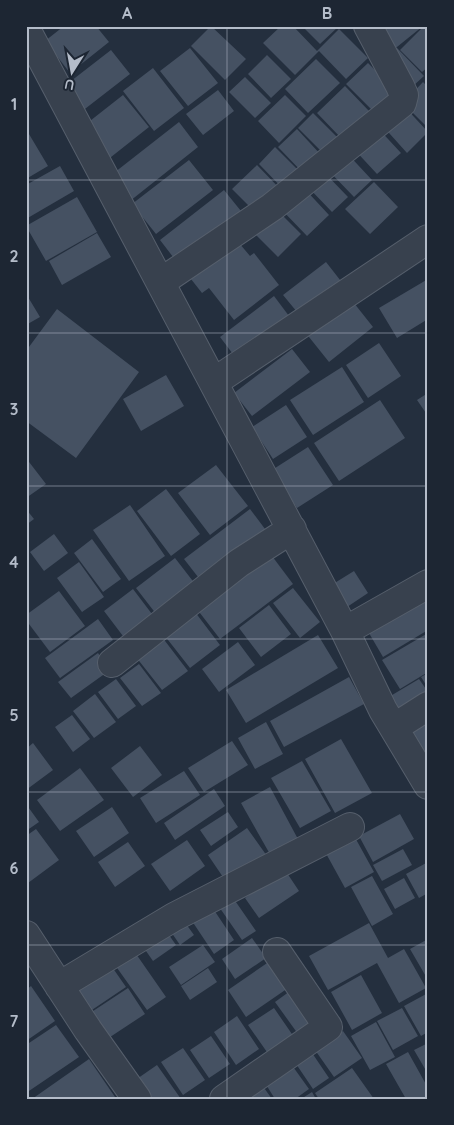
<svg xmlns="http://www.w3.org/2000/svg" width="454" height="1125" font-family="Quicksand,sans-serif">
  <style>
    .building { fill: #455162 }
    .lines { fill: none; stroke-linecap: round; stroke-linejoin: round }
    .minor-casing { stroke: #565f6c; stroke-width: 30 }
    .minor { stroke: #38414e; stroke-width: 28 }
    .grid { fill: none; stroke: #b4bcc9; stroke-width: 1; stroke-opacity: 0.55 }
    .neatline { fill: none; stroke: #b4bcc9; stroke-width: 2 }
    .grid-label { font-size: 16px; text-anchor: middle; font-weight: bold; fill: #b4bcc9 }
  </style>
  <rect width="100%" height="100%" fill="#242f3e"/>
  <path class="building" d="M64,26H96L109,42L70,73L45,41Z
    M211,26L246,59L225,80L191,46Z
    M281,26H293L317,51L339,29L368,58L346,79L319,51L295,75L263,43Z
    M302,26H339L320,44Z
    M372,26H423L392,51Z
    M424,26H428V67L422,72L400,50Z
    M190,48L218,83L188,106L160,71Z
    M397,48L424,76L412,87L387,59Z
    M111,50L130,74L81,112L62,88Z
    M267,55L291,79L271,98L248,74Z
    M316,59L340,83L308,113L285,89Z
    M368,63L395,90L373,111L346,84Z
    M153,68L184,108L154,131L123,91Z
    M245,77L271,103L255,118L229,92Z
    M423,82L428,87V128L403,103Z
    M345,86L369,111L341,138L317,113Z
    M218,90L234,111L203,135L186,114Z
    M123,95L149,127L106,161L81,128Z
    M285,95L306,116L279,143L258,121Z
    M403,105L428,132L407,153L381,124Z
    M313,113L339,139L324,154L298,128Z
    M179,122L198,147L130,201L110,176Z
    M376,126L401,153L377,174L352,147Z
    M26,129L48,166L26,179Z
    M297,129L322,156L304,174L278,147Z
    M275,147L303,175L286,192L259,164Z
    M344,150L372,180L354,197L326,168Z
    M189,160L213,190L156,234L132,204Z
    M257,165L283,192L259,216L232,189Z
    M60,166L74,191L26,219V185Z
    M321,169L348,197L332,212L306,185Z
    M374,182L398,207L370,234L345,209Z
    M302,186L329,215L307,236L279,207Z
    M224,190L245,216L180,266L160,240Z
    M77,197L97,232L46,261L26,226Z
    M276,209L301,234L278,257L253,232Z
    M97,233L111,257L62,285L49,261Z
    M234,237L250,256L254,253L279,285L234,320L209,288L202,293L187,274Z
    M326,262L344,285L302,318L283,295Z
    M428,279V319L397,338L379,308Z
    M274,296L292,320L239,362L220,337Z
    M28,297L40,317L26,325V298Z
    M350,298L373,327L329,362L305,332Z
    M57,309L139,372L76,458L26,421V351Z
    M379,343L401,376L368,398L346,365Z
    M292,349L310,372L252,416L234,393Z
    M342,367L364,402L313,435L290,400Z
    M166,375L184,406L141,431L123,399Z
    M428,393V416L417,400Z
    M380,400L405,438L339,481L314,443Z
    M286,405L307,437L273,459L252,427Z
    M308,447L333,485L297,508L272,470Z
    M26,458L46,484L26,498Z
    M216,465L248,506L210,535L178,493Z
    M166,489L200,534L171,556L137,511Z
    M130,505L165,556L129,581L93,530Z
    M26,509L34,519L26,525Z
    M250,509L271,537L205,586L184,559Z
    M54,534L68,553L44,571L30,552Z
    M92,539L121,579L103,592L74,553Z
    M266,548L293,584L220,639L193,604Z
    M175,558L199,589L160,619L136,588Z
    M79,562L104,597L82,612L57,578Z
    M354,571L368,593L347,607L333,584Z
    M293,588L320,622L300,638L273,603Z
    M133,589L158,622L129,644L104,611Z
    M59,591L85,626L50,652L26,620V615Z
    M428,594V630L383,657L366,628Z
    M269,605L291,634L261,657L239,628Z
    M192,608L220,645L190,668L161,631Z
    M98,619L113,640L60,678L45,658Z
    M428,633V672L400,689L382,660Z
    M318,635L338,668L246,723L226,690Z
    M162,637L188,671L162,690L136,657Z
    M238,642L255,665L219,692L202,669Z
    M98,653L110,670L71,698L58,682Z
    M139,664L161,693L142,706L120,678Z
    M428,673V688L421,677Z
    M349,677L364,704L284,747L270,721Z
    M116,679L136,706L118,719L98,692Z
    M419,679L428,692L395,722L382,701Z
    M95,694L116,722L94,738L73,711Z
    M72,715L90,739L73,752L55,727Z
    M428,721V761L404,736Z
    M266,722L283,754L255,769L238,738Z
    M341,739L372,793L335,813L305,759Z
    M232,741L248,765L204,792L188,768Z
    M33,743L53,770L26,790V749Z
    M140,746L162,775L133,797L111,768Z
    M302,761L331,811L300,828L271,778Z
    M80,768L104,800L60,831L37,800Z
    M184,771L200,795L156,823L140,798Z
    M270,787L299,841L271,856L241,803Z
    M214,789L225,806L175,840L164,823Z
    M26,804L39,822L26,831Z
    M112,807L129,833L94,857L76,831Z
    M228,812L238,827L211,846L200,830Z
    M400,814L414,839L373,862L359,836Z
    M247,828L267,856L227,883L208,855Z
    M36,829L59,860L28,883L26,880V836Z
    M352,832L374,872L345,888L323,848Z
    M187,840L205,866L170,891L151,864Z
    M128,842L145,866L115,887L98,862Z
    M403,849L412,865L382,881L373,865Z
    M428,862V893L419,898L406,874Z
    M285,870L299,891L259,918L245,898Z
    M372,876L393,914L372,926L351,887Z
    M404,878L415,898L395,909L384,889Z
    M229,892L256,931L242,940L215,901Z
    M212,907L234,940L214,954L192,921Z
    M181,917L194,935L180,945L167,926Z
    M369,923L388,958L404,949L426,988L399,1003L377,963L328,990L309,956Z
    M162,925L176,945L153,961L139,941Z
    M252,938L266,958L235,979L222,959Z
    M428,939V980L410,949Z
    M203,945L215,962L181,985L169,967Z
    M134,951L166,997L147,1010L115,965Z
    M273,959L291,986L246,1017L228,990Z
    M110,964L126,987L83,1016L67,992Z
    M208,968L217,982L190,1000L181,986Z
    M361,975L382,1013L352,1030L331,992Z
    M31,986L55,1021L26,1041V990Z
    M297,986L320,1019L298,1034L275,1002Z
    M128,988L145,1014L101,1043L84,1017Z
    M428,993V1032L421,1036L404,1006Z
    M274,1008L294,1037L269,1055L248,1025Z
    M402,1008L418,1036L393,1050L377,1021Z
    M237,1016L259,1049L236,1065L214,1032Z
    M376,1022L395,1057L370,1070L351,1036Z
    M56,1025L79,1057L26,1093V1045Z
    M343,1031L362,1058L334,1077L315,1050Z
    M211,1036L230,1064L209,1078L190,1050Z
    M428,1043V1074L414,1050Z
    M306,1044L329,1078L313,1089L290,1055Z
    M183,1048L205,1080L183,1095L161,1062Z
    M408,1052L428,1088V1099H406L386,1064Z
    M286,1057L309,1089L295,1099H275L260,1075Z
    M89,1059L115,1097L32,1099Z
    M157,1065L181,1099H142L131,1083Z
    M352,1068L374,1099H319L315,1093Z
    M257,1078L272,1099H227Z
    M312,1092L316,1099H301Z"/>
  <g class="lines">
    <g class="minor-casing">
      <path id="minor" d="M26,29L345,631L383,710L428,785
        M161,282L272,207L402,103L404,95L400,86L368,26
        M214,382L428,239
        M345,631L428,584
        M112,663L239,563L292,529
        M395,727L428,706
        M26,935L88,1030L137,1099
        M59,986L174,917L350,827
        M224,1099L328,1027L277,952"/>
    </g>
    <use href="#minor" class="minor"/>
  </g>
  <path class="grid" d="M227,26V1099M26,180H428M26,333H428M26,486H428M26,639H428M26,792H428M26,945H428"/>
  <rect width="454" height="1125" fill="none" stroke="#1d2633" stroke-width="55"/>
  <g transform="translate(72 72) rotate(191)" stroke="#1d2633" stroke-width="4" paint-order="stroke">
  <path d="M0-4L9 19L0 12L-9 19Z" fill="#b4bcc9"/>
  <text y="-8" font-size="14" font-weight="bold" text-anchor="middle" fill="#b4bcc9">U</text>
  </g>
  <rect x="28" y="28" width="398" height="1070" class="neatline"/>
  <g class="grid-label">
    <text x="127" y="19">A</text>
    <text x="327" y="19">B</text>
    <text x="14" y="110">1</text>
    <text x="14" y="262">2</text>
    <text x="14" y="415">3</text>
    <text x="14" y="568">4</text>
    <text x="14" y="721">5</text>
    <text x="14" y="874">6</text>
    <text x="14" y="1027">7</text>
  </g>
</svg>
